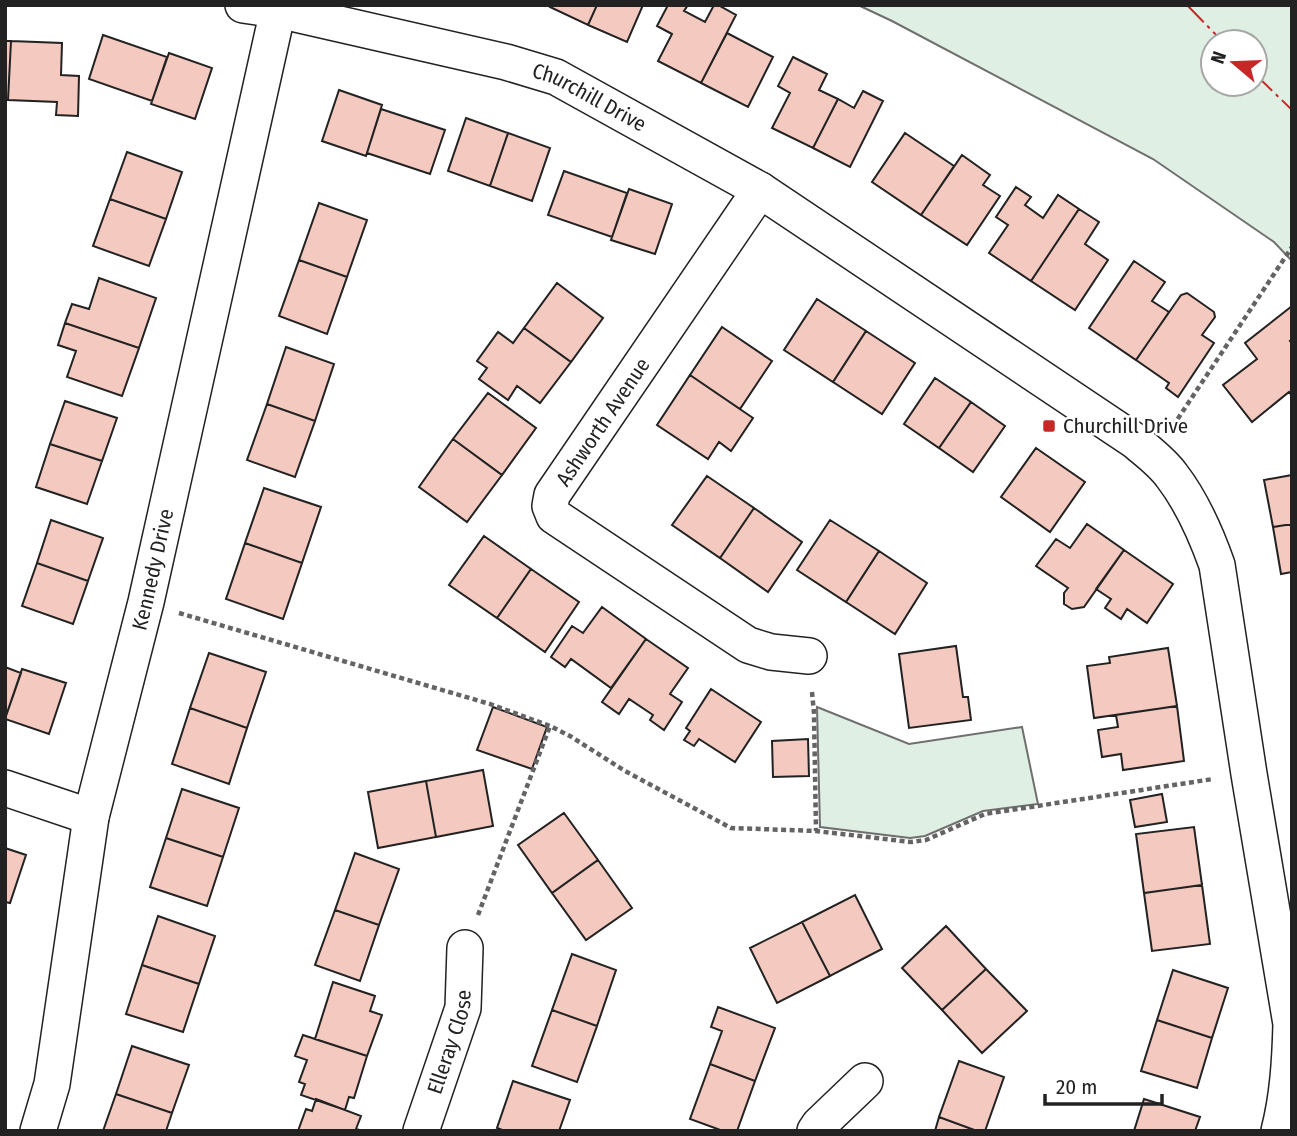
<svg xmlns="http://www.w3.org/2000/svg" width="1297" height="1136" font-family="'Fira Sans Condensed',sans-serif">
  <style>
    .green { fill: #e0efe3; stroke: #6f6f6f; stroke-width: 2; fill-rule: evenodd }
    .building { fill: #f3c9c0; stroke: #222; stroke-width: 2 }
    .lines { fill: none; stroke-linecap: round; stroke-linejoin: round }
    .minor-casing { stroke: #222; stroke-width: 38 }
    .path { stroke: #646464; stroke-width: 4.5; stroke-dasharray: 5 3.5; stroke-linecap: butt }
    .minor { stroke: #fff; stroke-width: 35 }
    .power { stroke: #c62828; stroke-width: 2; stroke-dasharray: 24 5 3.5 5; stroke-linecap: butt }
    .poi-dot { fill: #c62828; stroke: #fff; stroke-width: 2.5 }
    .labels { text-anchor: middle; stroke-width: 5; stroke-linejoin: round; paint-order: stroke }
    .street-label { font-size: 21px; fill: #222; stroke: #fff }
    .poi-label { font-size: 21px; fill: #222; stroke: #fff; text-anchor: start }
  </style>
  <rect width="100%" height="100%" fill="#fff"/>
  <path class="green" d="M858,5H1292V261L1274,242L1153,159L892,21ZM1213,42H1255V84H1213Z
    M817,707L909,744L1022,727L1038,804L983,811L925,836L910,838L820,827Z"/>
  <path class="building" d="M551,5H597L588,25L550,7Z
    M597,5H643L627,42L588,25Z
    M668,5H688L684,11L705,22L714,5H718L736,15L701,83L658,61L672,34L657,26Z
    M727,33L773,57L748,107L701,83Z
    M103,35L167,57L152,101L89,79Z
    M5,41H11L8,100H5Z
    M11,41L62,43L61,75L79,76L78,116L56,115L57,102L8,100Z
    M169,53L212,68L195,119L151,104Z
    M793,57L827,74L819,90L838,99L813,148L772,128L790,93L778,86Z
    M339,90L382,105L366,156L322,141Z
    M863,91L883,101L850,167L813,148L838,99L854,108Z
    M381,109L445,130L430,174L367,153Z
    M466,118L508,133L490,186L448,171Z
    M508,133L550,148L532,201L490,186Z
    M905,133L954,166L921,215L872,182Z
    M127,152L182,172L166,219L110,199Z
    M962,155L990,175L983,185L1000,196L967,245L921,215Z
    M564,171L627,193L612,237L548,215Z
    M1016,187L1031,197L1025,205L1043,218L1058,195L1079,209L1031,281L989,253L1008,225L996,217Z
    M629,189L672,204L655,254L611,240Z
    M110,199L166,219L149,266L93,246Z
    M319,203L367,220L347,277L299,260Z
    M1079,209L1099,222L1085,244L1108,260L1075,310L1031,281Z
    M299,260L347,277L327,334L279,316Z
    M1134,261L1165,282L1152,301L1169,312L1136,360L1089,328Z
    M99,278L156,298L139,348L65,323L72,304L89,309Z
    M557,283L603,318L571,362L524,328Z
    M1187,293L1214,312L1215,317L1202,335L1214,343L1178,397L1166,388L1169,383L1136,360L1181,295Z
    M817,299L866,331L833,382L784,350Z
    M1292,306V340L1290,341L1292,344V396L1289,392L1252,422L1223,385L1257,359L1245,343Z
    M65,323L139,348L122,396L67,377L76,351L58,345Z
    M722,327L772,361L740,409L690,375Z
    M524,328L571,362L540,403L517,386L508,400L479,379L487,368L477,361L498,332L513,343Z
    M866,331L915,363L882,414L833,382Z
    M286,347L334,364L315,421L267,404Z
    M690,375L753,418L731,451L719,442L708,459L657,425Z
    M935,378L971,402L939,448L904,424Z
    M488,393L536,428L502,475L453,439Z
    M65,401L117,418L102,461L50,444Z
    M971,402L1005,426L973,472L939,448Z
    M267,404L315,421L295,477L247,460Z
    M453,439L502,475L467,522L419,487Z
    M50,444L102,461L87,504L36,487Z
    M1036,448L1085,482L1050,532L1001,497Z
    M1292,475V524L1273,527L1264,480Z
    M707,476L754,508L720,558L672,525Z
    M264,488L321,507L302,563L245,543Z
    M754,508L802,542L768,592L720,558Z
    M51,520L103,538L88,581L37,563Z
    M830,520L879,551L846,602L797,570Z
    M1087,524L1124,550L1084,607L1072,609L1064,604V593L1068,588L1036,566L1056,539L1070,548Z
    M1292,524V572L1281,574L1273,527Z
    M484,536L531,569L497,618L449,585Z
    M245,543L302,563L283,619L226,599Z
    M1124,550L1173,584L1147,623L1127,609L1121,619L1105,608L1111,599L1096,589Z
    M879,551L927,583L895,634L846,602Z
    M37,563L88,581L73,624L22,606Z
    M531,569L579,602L545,652L497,618Z
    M602,607L646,639L611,688L571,659L565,667L551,657L572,626L583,633Z
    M646,639L688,668L670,694L682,702L664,730L650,720L653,715L629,699L619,714L602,702Z
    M956,646L963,697H968L971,720L909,728L899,654Z
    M1168,648L1177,706L1094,718L1087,666L1110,663L1109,657Z
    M209,653L266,672L247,728L190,708Z
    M5,667L21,673L6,716H5Z
    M22,669L66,683L49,734L5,719Z
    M711,689L761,722L735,762L699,739L694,746L684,740L690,731L686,728Z
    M1177,706L1184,761L1123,770L1121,754L1102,757L1098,730L1118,727L1116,715Z
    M493,707L547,727L532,769L477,750Z
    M190,708L247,728L229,784L172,764Z
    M808,739L809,776L773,777L772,741Z
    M483,770L493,826L436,837L426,781Z
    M426,781L436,837L378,848L368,792Z
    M182,789L239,808L223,857L166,838Z
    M1162,794L1167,822L1135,827L1130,800Z
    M564,813L598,860L552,893L518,845Z
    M1194,827L1202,885L1144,893L1136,834Z
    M166,838L223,857L207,906L150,887Z
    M5,848L26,855L10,903L5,902Z
    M355,853L399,869L379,925L335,910Z
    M598,860L632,908L586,940L552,893Z
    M1202,885L1210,944L1152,951L1144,893Z
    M855,895L882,949L830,976L802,922Z
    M335,910L379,925L360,981L315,965Z
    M158,916L215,936L199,984L142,965Z
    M802,922L830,976L777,1003L750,948Z
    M946,926L986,969L942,1010L902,968Z
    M572,954L616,970L597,1026L552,1010Z
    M142,965L199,984L183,1032L126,1014Z
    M986,969L1027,1011L982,1053L942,1010Z
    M1173,970L1228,988L1212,1038L1157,1020Z
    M333,982L375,996L370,1011L382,1015L367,1056L315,1039Z
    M718,1007L775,1028L755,1081L710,1064L722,1031L711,1027Z
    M552,1010L597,1026L577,1082L532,1066Z
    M1157,1020L1212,1038L1197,1088L1141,1071Z
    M303,1035L367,1056L354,1098L349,1097L345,1110L301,1095L305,1084L299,1082L307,1060L295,1056Z
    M132,1046L189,1065L172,1113L116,1094Z
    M959,1061L1004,1077L985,1131H977L939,1117Z
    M710,1064L755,1081L737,1131H723L690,1119Z
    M513,1081L570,1100L559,1131H505L497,1128Z
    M116,1094L172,1113L166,1131H103Z
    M316,1099L361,1116L356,1129L363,1131H298L306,1109L312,1111Z
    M1144,1099L1200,1117L1195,1131H1134Z
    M939,1117L977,1131H935Z"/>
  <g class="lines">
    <g class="minor-casing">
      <g id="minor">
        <path id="s1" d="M243,5L278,10L506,62L556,77L760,190L1135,441C1148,452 1162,462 1172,476C1192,502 1206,534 1217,565L1249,774L1291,1024C1290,1060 1288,1096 1279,1131"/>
        <path d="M760,190L552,495L550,506L554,516L748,645L771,652L809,656"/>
        <path d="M5,788L91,817"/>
        <path id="s2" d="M38,1131L52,1084L91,817L146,602L278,10"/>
        <path id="s3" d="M421,1131L463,1008L465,948"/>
        <path d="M815,1131L819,1125L865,1081"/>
      </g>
    </g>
    <path class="path" d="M1173,426L1292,247
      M179,613L490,704L550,726L570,736L625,771L731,828L816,831L911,842L926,840L985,814L1213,779
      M812,692L814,713L816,831
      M478,915L550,726"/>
    <use href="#minor" class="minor"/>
    <path class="power" d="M1187,5L1223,42
      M1255,74L1292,110"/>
  </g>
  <rect class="poi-dot" x="1042" y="419" width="14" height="14" rx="3.5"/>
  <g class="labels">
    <g class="street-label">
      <text dy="7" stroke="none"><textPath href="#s1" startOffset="360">Churchill Drive</textPath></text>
      <text transform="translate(603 422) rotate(-56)" y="7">Ashworth Avenue</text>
      <text dy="7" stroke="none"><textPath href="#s2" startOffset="574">Kennedy Drive</textPath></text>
      <text dy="7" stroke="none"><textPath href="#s3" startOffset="94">Elleray Close</textPath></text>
    </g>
    <g class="poi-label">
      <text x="1063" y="433">Churchill Drive</text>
    </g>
  </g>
  <rect width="1297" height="1136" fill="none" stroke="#222222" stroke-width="14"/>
  <g transform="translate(1234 63) rotate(289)"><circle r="33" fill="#ffffff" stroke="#a7a7a7" stroke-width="2"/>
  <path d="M0-5L12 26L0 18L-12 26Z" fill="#c62828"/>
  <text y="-10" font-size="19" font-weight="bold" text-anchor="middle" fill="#222222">N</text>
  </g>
  <path d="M1045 1094v10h117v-10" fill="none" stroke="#222222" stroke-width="3.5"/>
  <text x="1056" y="1094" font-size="21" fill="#222222" stroke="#ffffff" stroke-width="5" paint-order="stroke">20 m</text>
</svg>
